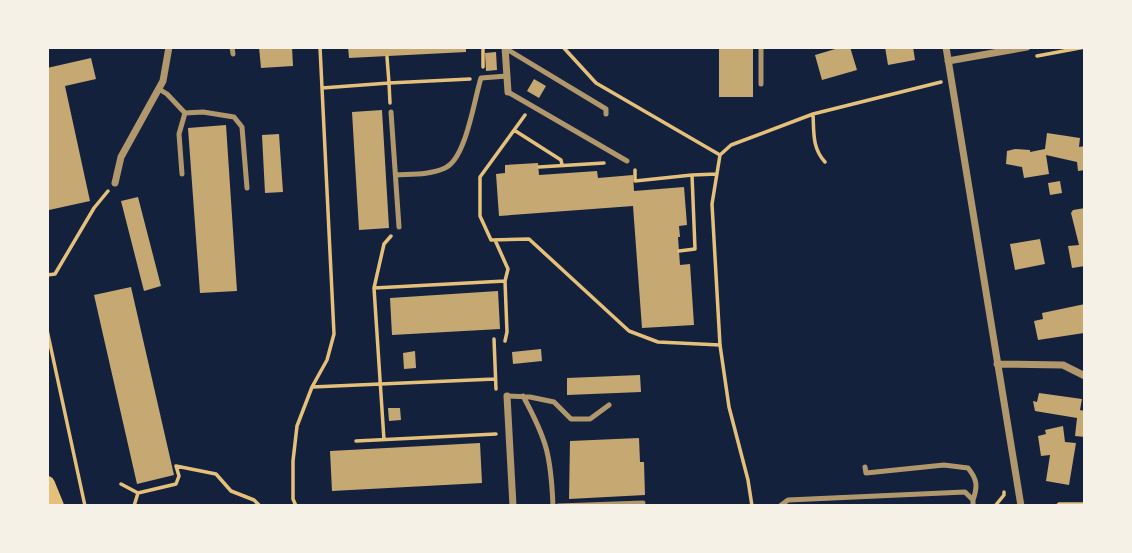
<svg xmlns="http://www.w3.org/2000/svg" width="1132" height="553" font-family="'Titillium Web',sans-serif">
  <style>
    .building { fill: #c6a872 }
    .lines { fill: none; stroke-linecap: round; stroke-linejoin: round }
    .path { stroke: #e5c07b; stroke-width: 3.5 }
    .service { stroke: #b1986c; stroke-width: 5 }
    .minor { stroke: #b1986c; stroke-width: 7 }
    .primary { stroke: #e5c07b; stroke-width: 16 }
  </style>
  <rect width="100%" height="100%" fill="#14213d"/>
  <path class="building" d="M259,47H292L293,66L261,68Z
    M348,47H466V52L349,58Z
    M719,47H753V97H719Z
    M842,47H850L857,70L822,80L815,55Z
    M885,47H913L915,60L888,65Z
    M496,52L497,70L486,71L485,53Z
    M91,58L96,79L65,86L90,201L49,210L47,201V68Z
    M534,79L546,86L539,98L527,91Z
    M382,110L389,228L359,230L352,112Z
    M226,125L237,291L200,293L188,128Z
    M1047,133L1080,138L1079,147L1085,146V170L1078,171L1077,162L1046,155L1049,174L1024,178L1022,167L1006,164L1007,151L1015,149L1030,150V152L1045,149Z
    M279,134L283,192L265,193L262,135Z
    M538,163L539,175L597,171L598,178L633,175L634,191L684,187L687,225L679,226L680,237H678L680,265L690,264L694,325L642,328L633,206L499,216L496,174L505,173V165Z
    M1060,181L1062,193L1050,195L1048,183Z
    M138,197L161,286L144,291L121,201Z
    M1085,208V266L1072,268L1068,246L1079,245L1071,213L1073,210Z
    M1040,239L1045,264L1015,270L1010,244Z
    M131,287L174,475L137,484L94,295Z
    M498,291L500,329L392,335L390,298Z
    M1085,304L1084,333L1038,340L1034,321L1043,319L1042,313Z
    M541,349L542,361L513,364L512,352Z
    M415,351L416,368L404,369L403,353Z
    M640,375L641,392L567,395V378Z
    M1039,393L1082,399L1080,410L1085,411V437L1075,436L1077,418L1035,411L1033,401L1037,402Z
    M388,408H400L401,420L389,421Z
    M1063,426L1065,442L1076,443L1069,485L1046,481L1050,455L1041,456L1038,436L1046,434L1045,430Z
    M639,438L640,462H644L645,495L569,499L570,441Z
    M480,443L482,483L332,491L330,451Z"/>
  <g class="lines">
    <path class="path" d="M483,47V67
      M563,47L596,83L720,155
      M1037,56L1085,47
      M322,88L389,83L387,57
      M390,103L389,83L470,79
      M813,114C814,132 812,148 825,162
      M525,115L480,177V216L491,240L529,239L629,331L658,342L720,345
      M514,130L561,160L562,165
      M539,167L604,163
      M635,170V181L692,175
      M495,240L508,269L505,281
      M679,251L695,249L692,175L717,174
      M47,275L55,274L94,208L108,191
      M374,288L384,244L391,236
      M47,330L85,506
      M494,339L496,389
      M312,387L495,379
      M384,440L374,288L505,281L507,332L505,341
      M356,441L496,434
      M121,484L138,493
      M134,506L138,493L176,484L179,476L176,466L216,474L231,491L254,500L260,506
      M296,506L293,499V461L297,426L312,387L327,360L334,334L320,47
      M752,506L748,480L729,407L720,345L712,204L720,155L731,145L813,114L941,82
      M995,506L1004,495V492
      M1057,506L1059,504H1085"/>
    <path class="service" d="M232,47L233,54
      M761,47V84
      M505,48L606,109V114
      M159,89L167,94L185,113
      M508,92L627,161
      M391,112L399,227
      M182,174L179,134L185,113L203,112L234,117L242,127L247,188
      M396,175C411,174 430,175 445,168C466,159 474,100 481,78L507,76
      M507,396L530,397L554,402L571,419H590L609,405
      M523,396C547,440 551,456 553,506
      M865,467L866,473L944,465L968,468C977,479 978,486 973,500
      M558,506L643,503
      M780,506L788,500L965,492L973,500V506"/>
    <path class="minor" d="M505,47L508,92
      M946,47L1021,506
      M948,61L1027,47
      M115,183L121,157L163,81L169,47
      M997,364L1063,365L1085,376
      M507,396L513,506"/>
    <path class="primary" d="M47,484L56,506"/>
  </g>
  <rect width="1132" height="553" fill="none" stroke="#f6f1e7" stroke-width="98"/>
</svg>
